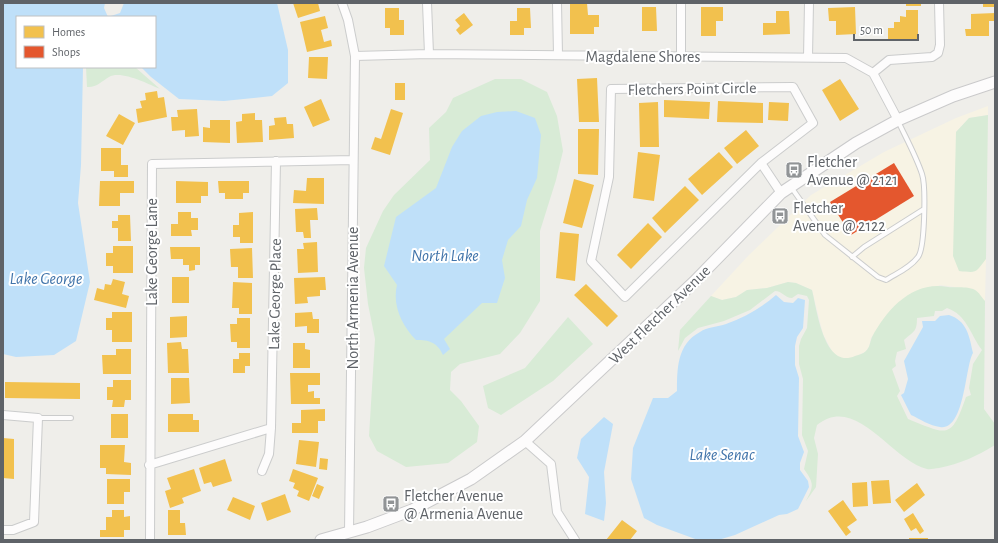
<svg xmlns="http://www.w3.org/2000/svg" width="998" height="543" font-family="'Alegreya Sans',sans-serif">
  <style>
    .commercial { fill: #f7f3e4 }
    .green { fill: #d8ebd6; fill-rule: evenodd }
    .water { fill: #bfe0f9 }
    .homes { fill: #f2c14e }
    .shops { fill: #e4572e }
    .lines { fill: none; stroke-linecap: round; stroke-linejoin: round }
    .service-casing { stroke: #cbcccc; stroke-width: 6 }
    .minor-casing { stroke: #cbcccc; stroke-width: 10 }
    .secondary-casing { stroke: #cacacb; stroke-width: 13 }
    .service { stroke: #fdfcfc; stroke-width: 4 }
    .minor { stroke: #fdfcfc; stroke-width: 8 }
    .secondary { stroke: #fdfcfc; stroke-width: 11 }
    .labels { text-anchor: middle; stroke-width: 4; stroke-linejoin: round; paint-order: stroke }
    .street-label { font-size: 16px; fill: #5f6368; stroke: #fff }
    .poi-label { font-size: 16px; fill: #5f6368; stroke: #fff; text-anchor: start }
    .water-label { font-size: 17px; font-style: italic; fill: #4174aa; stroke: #fff }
  </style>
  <rect width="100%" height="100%" fill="#efeeea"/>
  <path class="commercial" d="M988,106V115L969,118L956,132L986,259L985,301L975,290L940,285L892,310L871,338L869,347L865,352L849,359H842L833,353L823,334L812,290L796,283L788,282L767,288L747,290L736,297L722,300L711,296L748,256L811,195L884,152L956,118Z"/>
  <path class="green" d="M86,67H135L160,89C148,84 121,70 109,77C102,81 96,88 87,87Z
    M495,79H521L547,92L557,116L563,151L556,180L540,231V301L520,333L500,354L460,364L451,372L450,390L461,401L479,426L477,442L448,463L406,467L377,451L369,436L375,339L368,304L364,268L366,248L383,211L394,195L430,160L429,128L446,112L453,98Z
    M988,115L986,259C975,273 978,273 959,271L953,256L956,132L969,118Z
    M788,282L796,283L812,290C817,310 824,370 855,356C858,355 863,354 866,351C870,347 870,342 872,337C887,309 913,280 948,287C955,288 968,286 975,290C979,292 982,298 985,301L984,409L995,424V445C977,456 960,464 939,468C935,468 930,470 927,469C891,460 856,393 817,425L814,438L818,454L816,487L806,501C814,486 814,483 804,469L808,451L802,435L803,379L799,364V346L801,339L807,328L809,300L807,296L798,294L792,298C785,298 782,291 775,291L750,310L724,321L698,328L685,338L678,351L680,330L711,296L722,300L736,297L747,290L767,288ZM947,308C967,315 970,334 982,350L973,364L969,388L971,395L966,397C951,440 948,435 908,419L897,396L900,391L892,369L896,366L895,361L897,352L906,349L904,340C914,331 917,332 917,318L934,316L935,311H942Z
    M568,317L593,344L553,381L501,415L488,408L483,386L525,368Z"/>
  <path class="water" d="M3,3H105L104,8L108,17H17V67H83L81,165L78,203L90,282L76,341L54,355L16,357L3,354Z
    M124,3H277L288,50V83L272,96L224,101L179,99L151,77L141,67H155V17H108L120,13Z
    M516,111L535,118L541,135L537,178L527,200L521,226L508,240L502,260L505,278L497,303H482L444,339L450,349L443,355C437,342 429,340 416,340C402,326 392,305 397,285L384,266L396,217L436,188L452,147L462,131L481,116L497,112Z
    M776,295L784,302L793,303L798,298L805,300L803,328L797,337L795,346V365L799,378L798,436L804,452L800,463V470L808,481L809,487L798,509L787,514L779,515L735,535L718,540H698L657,525L644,518L631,479L633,448L653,398H668L677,391C677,369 677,344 700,332C707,327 718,327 726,324C745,317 761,308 776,295Z
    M949,315C967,321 969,335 973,353C965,366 965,431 940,427C930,426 920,419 911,415L901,395L904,393L908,379L904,361L923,327L922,321H935L940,316Z
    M604,417L613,424L604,472L606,503L604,521L585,514L589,477L577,458L581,439Z"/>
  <path class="homes" d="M293,3H318L320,11L298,18Z
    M570,3H587L588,15H599V27H594V34H570Z
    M906,3H921V6H906Z
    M983,3H995V7H983Z
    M642,7H656L657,31H642Z
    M701,7H723V21H716V36H701Z
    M855,7L856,34L836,35V21H829L828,8Z
    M385,8H399V20H404V35H390V28H385Z
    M517,8H530L531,28H524V35H510V21H517Z
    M906,10H918V40H888V28H894V22H900V16L906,17Z
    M776,11H789L790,34L763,35V23H776Z
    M464,13L473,25L460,35L456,30L460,26L455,20Z
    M995,13V21H989V36H966L965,29H971V14Z
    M325,16L328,28L321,30L324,42L331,40L332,46L307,52L300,22Z
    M309,57H328L327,79L308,78Z
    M597,78L599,122H579L577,79Z
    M840,79L859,109L840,121L822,90Z
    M395,83H405V100H395Z
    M157,91L158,98L164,97L167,117L138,123L136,109L142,108L140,101L146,100L145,93Z
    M321,99L330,120L313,127L304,107Z
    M664,100L710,102L709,119L664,117Z
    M718,101L763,103V123L717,122Z
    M658,102L659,147H640L639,103Z
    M769,102L789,103L788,121L768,120Z
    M197,109L199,136L185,137V130L172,131L171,117H178L177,110Z
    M391,109L403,113L390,155L371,149L375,137L381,139Z
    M255,113V120H262L263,142L237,143L236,122L242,121V114Z
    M119,114L135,123L123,145L106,136Z
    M286,117L287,124H293L294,138L269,140V126L275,125L274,118Z
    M210,120H230V143L203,142V127L210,128Z
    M578,129H599L598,175L578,174Z
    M746,130L759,146L737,164L724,148Z
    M101,148H121V165H128V177H114V171H101Z
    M638,152L660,155L654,201L633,198Z
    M719,152L733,167L702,195L688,179Z
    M307,178H324V204L293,203L294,190L306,191Z
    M574,179L594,185L582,228L563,223Z
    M100,181H134V193H120V206H99Z
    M176,181L208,182V196H201V203H176Z
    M218,181H249V193H243V199H225V193H219Z
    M685,186L699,200L665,233L652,218Z
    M317,208L318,220H310L311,238H304L303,232H296L295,209Z
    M178,212H191V218H198V230H191L192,236H171V224H178Z
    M253,212V243H240V237H233V225H239V213Z
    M118,215H130L131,241H118V228H112V221H118Z
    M648,223L662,237L631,269L617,255Z
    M560,232L579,234L575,281L556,278Z
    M317,242L318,272L298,273L297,249H304L303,243Z
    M113,246H133V273H113V266H106V253H113Z
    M170,247H200V265H195V270L189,271V265H183V259H171Z
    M252,248L253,278H238V267H231L230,249Z
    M172,277H189V303H172Z
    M325,277L326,290H320V296L307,297L308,303L295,304L294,278Z
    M113,279L125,282L122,294L129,296L126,308L94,300L97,288L104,290L105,284L111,285Z
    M233,282L252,283V314H239V308H232Z
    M586,284L618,316L607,327L574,295Z
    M112,312H132V342H112V330H106V318H112Z
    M312,312L313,319H319V333H307V326L295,327V313Z
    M187,316V337L170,338V317Z
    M237,318H250V348H237V342H231L230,324H237Z
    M181,342L182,349H188L189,373H168L167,343Z
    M293,343H305V349L310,350V368H293Z
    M116,349H131V374H103L102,355H116Z
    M239,353H250V366H245V373H233V359H239Z
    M290,373H320V385H308V392L314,391V398H320V404H291Z
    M171,378H189L190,403L171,404Z
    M113,380H131V400H125L124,407H112L113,400H107V387H113Z
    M5,382L80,383V399L5,398Z
    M325,409V421H318V433H292V423H301V410Z
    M111,414H128V438H111Z
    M168,414H193V420H199V432H168Z
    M3,438L14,439V479L3,478Z
    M299,440L319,442L316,467L296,464Z
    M100,445H125L124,462L131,463V475L106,474V468H100Z
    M320,458L328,459L327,470L319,469Z
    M225,459L232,481L213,487L211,482L204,484L199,468Z
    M194,469L201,491L182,498L184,503L170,508L165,491L171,489L167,478Z
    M293,469L318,478L309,501L297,496L299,491L293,488L295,483L289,481Z
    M107,479H130V492H124V504H107Z
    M889,480L891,503L873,504L871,481Z
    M867,482L868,506L853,507L852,483Z
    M917,483L925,495L904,512L895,500Z
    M317,484L324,487L319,499L312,496Z
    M285,494L291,512L267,521L261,503Z
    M233,497L255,506L250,520L227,510Z
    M843,500L857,520L847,527L851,532L846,536L828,511Z
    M112,510H124V517L130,516V530H124V537H100V530H106V517H112Z
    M168,510H180V523H185L186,535H168Z
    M913,513L924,531L920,534L916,528L911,531L904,519Z
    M622,520L637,531L630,540H606Z
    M909,538H928V540H909Z"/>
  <path class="shops" d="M894,163L914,196L851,235L830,202Z"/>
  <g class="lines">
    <g class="service-casing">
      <path id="service" d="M791,187L825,235L878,277L886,280C897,273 910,268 918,257C925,248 926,186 922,174C916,156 906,138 898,121
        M852,257L864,247L924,209
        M38,418H71"/>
    </g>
    <g class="minor-casing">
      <path id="minor" d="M342,3L348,20L355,56L349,532
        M427,3L429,54
        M557,3L558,55
        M681,3V56
        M355,56L429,54L846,58L873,73L898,120
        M808,57L809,3
        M873,73L889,60L932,57L938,53L940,45L939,3
        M793,87L813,123L761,163L625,297L591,261L609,177L611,89Z
        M761,163L781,193
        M3,415L38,418L34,522L13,530H3
        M525,441L551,464L557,512L575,540
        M149,465L271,428
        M262,471L269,454L271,428L276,161
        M150,540L152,164L353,160"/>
    </g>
    <g class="secondary-casing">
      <path id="secondary" d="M321,540L367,527L412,510L471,479L525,441L694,282L781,193L856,143L898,120L953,96L995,82"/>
    </g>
    <use href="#service" class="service"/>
    <use href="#minor" class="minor"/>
    <use href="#secondary" class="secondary"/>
  </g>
  <defs>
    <g id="bus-square" transform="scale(0.9)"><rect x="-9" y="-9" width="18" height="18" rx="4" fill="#919496" stroke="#fff"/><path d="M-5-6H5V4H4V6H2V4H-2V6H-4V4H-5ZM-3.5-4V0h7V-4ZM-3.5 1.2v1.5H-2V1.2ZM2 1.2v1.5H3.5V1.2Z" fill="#fff"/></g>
  </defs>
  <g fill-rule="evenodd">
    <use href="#bus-square" x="794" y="170"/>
    <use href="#bus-square" x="780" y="216"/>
    <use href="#bus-square" x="391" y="504"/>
  </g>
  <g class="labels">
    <g class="street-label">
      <text x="643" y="62">Magdalene Shores</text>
      <text transform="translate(692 88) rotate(-1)" y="6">Fletchers Point Circle</text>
      <text transform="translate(151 252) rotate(-90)" y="6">Lake George Lane</text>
      <text transform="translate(274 294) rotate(-89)" y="6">Lake George Place</text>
      <text transform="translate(352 298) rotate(-90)" y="6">North Armenia Avenue</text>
      <text transform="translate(659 314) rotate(-44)" y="6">West Fletcher Avenue</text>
    </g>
    <g class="poi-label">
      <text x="807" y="167">Fletcher<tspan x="807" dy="18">Avenue @ 2121</tspan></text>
      <text x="793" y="213">Fletcher<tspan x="793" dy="18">Avenue @ 2122</tspan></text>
      <text x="404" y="501">Fletcher Avenue<tspan x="404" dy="18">@ Armenia Avenue</tspan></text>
    </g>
    <g class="water-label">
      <text x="445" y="261">North Lake</text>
      <text x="46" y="284">Lake George</text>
      <text x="722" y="460">Lake Senac</text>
    </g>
  </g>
  <rect width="998" height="543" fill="none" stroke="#5f6368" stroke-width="8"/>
  <rect x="16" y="16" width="140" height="52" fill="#ffffff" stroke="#bfc1c3"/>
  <rect x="24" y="26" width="20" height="12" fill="#f2c14e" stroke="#bfc1c3"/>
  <text x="52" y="36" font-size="12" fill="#5f6368">Homes</text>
  <rect x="24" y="46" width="20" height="12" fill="#e4572e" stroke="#bfc1c3"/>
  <text x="52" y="56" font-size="12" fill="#5f6368">Shops</text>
  <path d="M854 34v6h64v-6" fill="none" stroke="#5f6368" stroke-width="2"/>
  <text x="860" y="34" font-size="12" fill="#5f6368" stroke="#ffffff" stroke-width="3" paint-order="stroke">50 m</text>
</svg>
